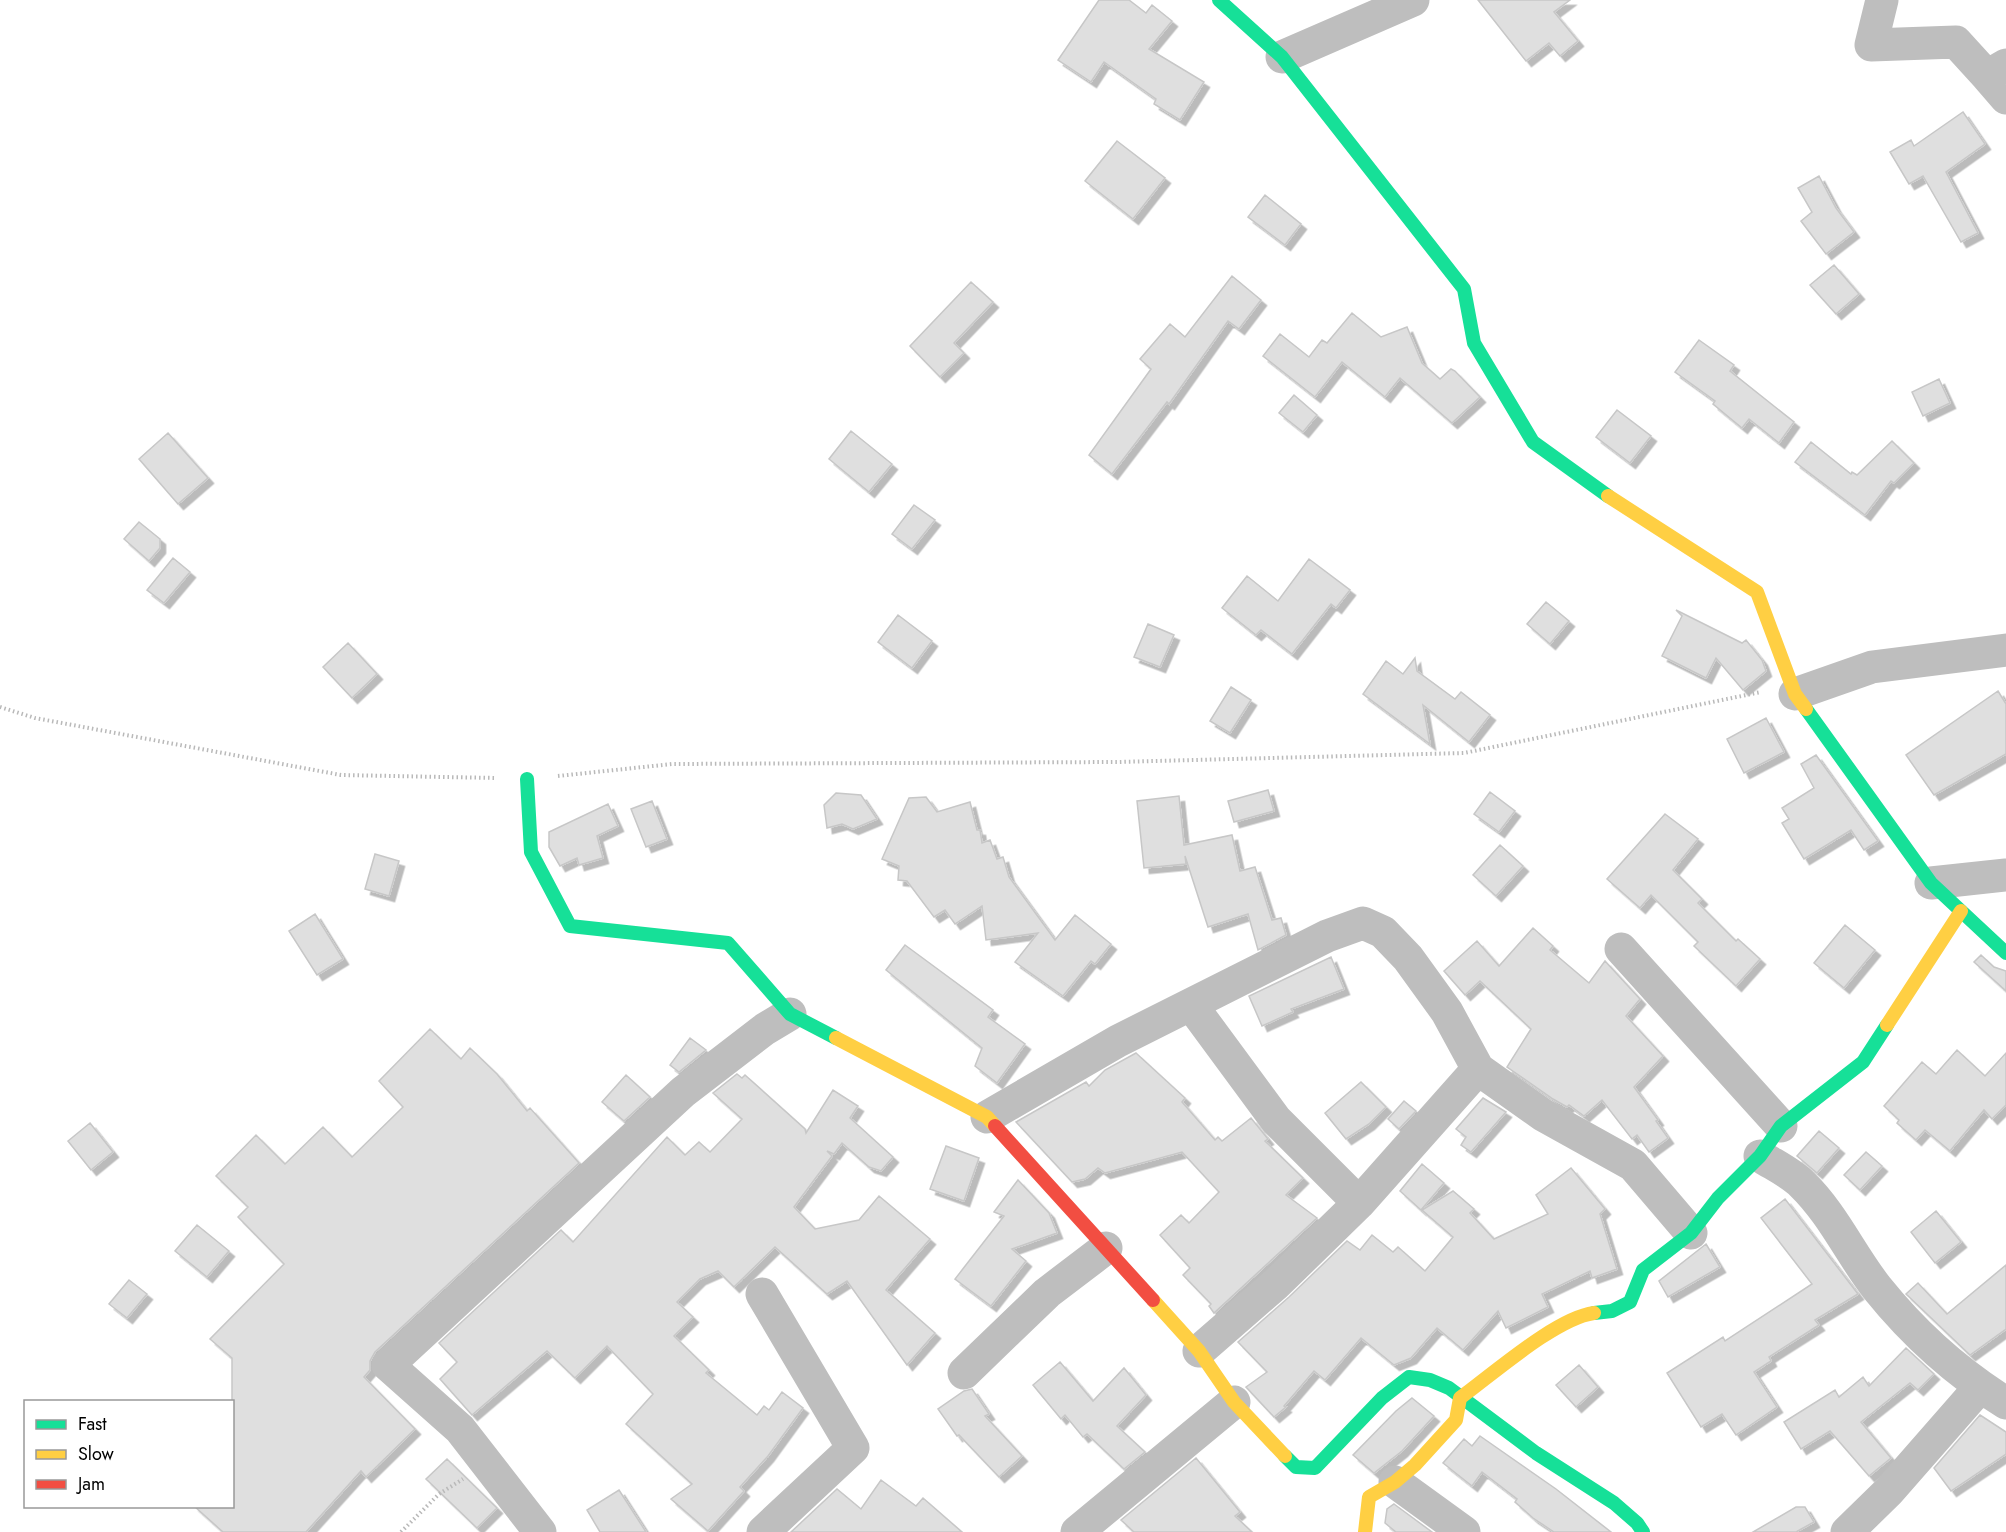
<svg xmlns="http://www.w3.org/2000/svg" width="2006" height="1532" font-family="Jost,sans-serif">
  <style>
    .building { fill: #dfdfdf; stroke: #c7c7c7; stroke-width: 1.5; filter: url(#shadow) }
    .lines { fill: none; stroke-linecap: round; stroke-linejoin: round }
    .path { stroke: #b9b9b9; stroke-width: 4; stroke-dasharray: 1.5 3; stroke-linecap: butt }
    .street { stroke: #bebebe; stroke-width: 33 }
    .fast { stroke: #16e098; stroke-width: 14 }
    .slow { stroke: #ffcf43; stroke-width: 14 }
    .jam { stroke: #f24e42; stroke-width: 14 }
  </style>
  <defs>
    <filter id="shadow"><feDropShadow dx="5.5" dy="5.5" stdDeviation="0" flood-color="#0004"/></filter>
  </defs>
  <rect width="100%" height="100%" fill="#fff"/>
  <path class="building" d="M1099,0H1129L1146,13L1152,5L1172,21L1149,49L1204,82L1180,120L1154,104L1156,99L1104,62L1091,82L1058,60Z
    M1478,0H1570L1554,12L1578,41L1560,56L1549,43L1526,61Z
    M1963,112L1985,144L1946,172L1978,233L1961,242L1923,176L1909,184L1890,152L1911,140L1914,146Z
    M1117,141L1165,178L1133,219L1085,181Z
    M1819,176L1836,208L1854,232L1826,254L1801,221L1812,212L1798,188Z
    M1265,195L1301,224L1285,245L1248,217Z
    M1834,265L1859,294L1836,314L1810,285Z
    M1232,276L1261,300L1239,329L1228,321L1169,404L1167,402L1112,474L1089,455L1151,369L1140,359L1170,324L1185,337Z
    M971,282L993,302L954,343L964,353L940,377L910,346Z
    M1352,313L1381,337L1407,327L1422,363L1440,379L1451,369L1455,371L1480,397L1452,423L1400,378L1385,397L1342,362L1315,397L1263,356L1280,334L1309,357L1322,340L1327,343Z
    M1699,340L1734,365L1730,371L1794,422L1779,443L1749,419L1742,428L1713,404L1715,401L1675,372Z
    M1939,379L1950,403L1923,416L1912,392Z
    M1294,395L1317,415L1303,432L1279,413Z
    M1617,410L1651,436L1630,463L1596,437Z
    M851,431L892,464L869,492L829,459Z
    M168,433L208,478L178,504L139,459Z
    M1892,441L1914,463L1894,483L1891,481L1865,515L1795,462L1811,442L1851,474L1852,472L1857,475Z
    M914,505L935,520L912,549L892,534Z
    M139,522L160,539V548L149,561L124,539Z
    M173,558L190,572L164,603L147,590Z
    M1309,559L1350,590L1336,608L1331,604L1292,654L1261,630L1256,635L1222,608L1247,576L1278,601Z
    M1546,602L1569,621L1550,644L1527,624Z
    M1676,610L1742,643L1746,640L1762,660L1766,671L1743,690L1716,658L1706,678L1662,656L1682,616Z
    M898,615L932,641L912,668L878,642Z
    M1148,624L1174,635L1160,667L1134,657Z
    M348,643L377,674L352,698L323,667Z
    M1415,658L1417,671L1455,699L1461,692L1490,715L1469,742L1423,705L1430,744L1363,694L1386,661L1403,674Z
    M1231,687L1251,700L1230,733L1210,721Z
    M1998,691L2006,704V754L1934,795L1906,755Z
    M1766,718L1784,752L1744,773L1727,739Z
    M1816,755L1878,841L1864,850L1851,830L1804,859L1782,823L1789,819L1782,808L1814,788L1801,764Z
    M1268,790L1274,811L1234,822L1228,801Z
    M1490,792L1515,811L1499,832L1474,814Z
    M836,793L861,795L877,819L853,829L842,824L827,828L824,805Z
    M1179,796L1184,845L1232,835L1240,871L1255,867L1272,920L1281,918L1286,935L1258,950L1248,914L1208,927L1185,856L1186,864L1144,868L1137,801Z
    M926,797L937,812L970,802L977,830H980L982,843L990,840L997,859L1003,857L1009,877L1055,940L1075,915L1111,944L1095,964L1091,961L1063,996L1015,962L1038,933L986,940L982,906L955,924L945,910L934,917L907,881L898,880L899,866L882,859L909,798Z
    M652,801L667,839L646,847L631,809Z
    M608,804L618,826L597,836L603,858L579,865L577,858L560,866L549,847V832Z
    M1665,814L1698,839L1673,870L1702,899L1698,903L1736,941L1738,939L1760,959L1736,986L1694,946L1698,942L1651,895L1640,908L1607,879Z
    M1500,845L1523,866L1496,896L1473,875Z
    M375,854L399,861L389,896L365,889Z
    M315,914L343,959L317,975L289,931Z
    M1845,925L1875,950L1844,988L1814,963Z
    M1533,928L1553,946L1550,950L1589,983L1605,961L1640,999L1626,1016L1663,1056L1634,1087L1658,1120L1656,1121L1668,1138L1649,1152L1637,1135L1632,1139L1602,1100L1584,1116L1569,1105L1567,1107L1553,1099L1507,1067L1531,1029L1480,981L1465,995L1444,971L1477,941L1499,966Z
    M905,945L993,1010L988,1017L1025,1044L997,1083L975,1066L982,1048L886,970Z
    M1981,955L1994,967L2006,971V991L1974,962Z
    M1331,957L1344,989L1291,1009L1293,1012L1262,1026L1249,996Z
    M430,1029L461,1059L470,1048L497,1074L527,1111L530,1108L579,1163L375,1352L370,1361V1370L364,1377L415,1429L366,1477L361,1471L306,1532H223L194,1506H232V1358L210,1339L284,1264L238,1217L248,1207L216,1176L256,1135L285,1164L323,1127L352,1157L403,1107L379,1081Z
    M690,1038L706,1050L679,1072L670,1065Z
    M1957,1050L1985,1076L2006,1053V1105L1992,1119L1984,1110L1950,1151L1925,1130L1916,1140L1897,1123L1899,1120L1884,1106L1922,1062L1936,1074Z
    M1136,1053L1185,1098L1182,1102L1215,1140L1218,1137L1222,1141L1251,1118L1268,1139L1265,1141L1303,1178L1286,1195L1317,1218L1214,1313L1209,1306L1211,1304L1183,1275L1190,1268L1160,1235L1181,1215L1189,1223L1219,1192L1182,1152L1105,1173L1098,1168L1085,1179L1072,1182L1016,1122L1086,1082L1089,1086L1105,1070Z
    M737,1074L742,1078L745,1075L805,1129L806,1133L833,1090L858,1106L850,1118L893,1157L881,1171L869,1167L842,1143L834,1154L827,1151L832,1156L794,1207L815,1229L859,1220L879,1196L930,1239L886,1290L935,1333L907,1365L847,1281L827,1294L775,1247L734,1287L718,1271L700,1279L677,1302L693,1317L674,1336L709,1370L706,1373L757,1415L764,1406L769,1410L782,1392L803,1408L768,1456L740,1487L744,1491L708,1531L671,1499L692,1484L626,1424L653,1394L607,1346L575,1378L547,1351L472,1415L440,1379L457,1362L439,1343L561,1230L573,1242L667,1137L685,1155L699,1142L710,1152L742,1119L713,1093Z
    M626,1075L650,1097L624,1121L602,1102Z
    M1361,1082L1386,1107L1369,1124L1346,1139L1325,1113Z
    M1483,1098L1506,1112L1471,1152L1461,1145L1466,1137L1456,1129Z
    M1404,1101L1416,1111L1399,1129L1388,1119Z
    M90,1123L113,1152L91,1170L68,1141Z
    M1819,1131L1839,1148L1817,1173L1797,1156Z
    M946,1146L979,1158L964,1201L930,1189Z
    M1866,1152L1882,1166L1860,1190L1844,1175Z
    M1422,1164L1444,1183L1421,1210L1400,1191Z
    M1571,1168L1605,1209L1600,1214L1617,1269L1592,1278L1590,1271L1542,1294L1548,1307L1506,1328L1498,1311L1463,1350L1437,1328L1411,1358L1394,1365L1361,1338L1325,1380L1314,1371L1284,1406L1286,1407L1274,1417L1246,1387L1267,1372L1238,1342L1289,1297L1347,1241L1360,1250L1372,1235L1393,1252L1398,1247L1425,1271L1453,1237L1422,1210L1453,1191L1474,1209L1470,1213L1494,1239L1548,1214L1536,1195Z
    M1018,1180L1049,1213L1057,1233L1012,1249L1026,1261L991,1306L955,1279L1004,1216L994,1212Z
    M1785,1199L1858,1294L1815,1320L1819,1325L1769,1357L1771,1361L1754,1372L1777,1407L1736,1435L1722,1414L1701,1427L1667,1373L1723,1337L1725,1341L1812,1284L1761,1218Z
    M1936,1211L1961,1242L1935,1263L1911,1232Z
    M197,1225L229,1251L207,1277L175,1251Z
    M1706,1244L1720,1267L1668,1297L1659,1281Z
    M2006,1265V1329L1970,1355L1906,1294L1918,1283L1947,1314Z
    M129,1280L147,1294L127,1318L109,1304Z
    M1906,1348L1934,1374L1918,1390L1910,1383L1861,1422L1891,1458L1869,1476L1830,1431L1801,1449L1784,1422L1835,1390L1839,1397L1863,1377L1869,1386Z
    M1060,1362L1093,1401L1124,1368L1146,1395L1117,1426L1145,1452L1124,1469L1087,1434L1083,1437L1065,1415L1061,1419L1033,1385Z
    M1579,1365L1598,1387L1576,1407L1556,1385Z
    M972,1389L989,1414L985,1416L1022,1456L999,1477L959,1435L957,1436L938,1409L964,1391Z
    M1412,1398L1434,1416L1402,1451L1374,1473L1353,1455L1396,1411Z
    M1980,1415L2006,1432V1454L1951,1491L1934,1468Z
    M1480,1436L1556,1489L1611,1532H1554L1533,1518L1515,1502L1517,1499L1482,1472L1472,1486L1443,1463L1464,1439L1472,1446Z
    M1196,1458L1240,1512L1235,1516L1252,1532H1134L1121,1520Z
    M447,1459L497,1508L477,1528L426,1479Z
    M881,1480L916,1506L923,1498L962,1532H791L837,1489L861,1509Z
    M619,1490L646,1532H600L587,1510Z
    M1394,1504L1432,1532H1396L1385,1523L1387,1509Z
    M1796,1507H1805L1814,1522L1796,1532H1753Z"/>
  <g class="lines">
    <path class="path" d="M0,707L35,718L341,775L496,778
      M558,776L672,764L1117,762L1464,753L1761,692
      M401,1532L439,1494L463,1479"/>
    <path class="street" d="M1882,0L1871,45L1956,42L1987,76L2006,65
      M1282,57L1413,0
      M1987,76L2006,98
      M1795,694L1872,667L2006,650
      M1931,883L2006,875
      M1621,949L1781,1126
      M1192,1006L1276,1120L1359,1203
      M987,1117L1118,1041L1327,936L1363,923L1383,932L1408,958L1447,1012L1478,1069L1543,1115L1633,1165L1691,1233
      M1760,1156C1774,1165 1791,1173 1802,1184C1833,1214 1851,1255 1877,1288C1914,1334 1956,1372 2006,1403
      M762,1294L853,1448L763,1532
      M1199,1351L1276,1284L1359,1203L1478,1069
      M964,1373L1047,1293L1106,1248
      M1395,1482L1464,1532
      M540,1532L460,1429L388,1365L683,1092L765,1029L790,1014
      M1077,1532L1234,1402
      M1847,1532L1889,1491L1980,1387"/>
    <path class="fast" d="M1219,0L1282,57L1464,289L1474,343L1533,442L1608,496
      M1806,709L1931,883L2006,953
      M527,779L531,852L570,926L728,943L790,1014L836,1038
      M1594,1313L1612,1311L1630,1302L1643,1270L1691,1233L1718,1198L1760,1156L1781,1126L1863,1062L1887,1025
      M1285,1456L1296,1467L1315,1468L1382,1398L1409,1377L1430,1380L1449,1388L1536,1453L1614,1503L1637,1523L1643,1532"/>
    <path class="slow" d="M1608,496L1757,592L1795,694L1806,709
      M1887,1025L1961,911
      M836,1038L987,1117L995,1126
      M1153,1300L1199,1351L1234,1402L1285,1456
      M1365,1532L1369,1497L1395,1482L1415,1465L1456,1420L1460,1398C1493,1374 1556,1318 1594,1313"/>
    <path class="jam" d="M995,1126L1153,1300"/>
  </g>
  <rect x="24" y="1400" width="210" height="108" fill="#ffffff" stroke="#999999" stroke-width="1.5"/>
  <rect x="36" y="1420" width="30" height="9" fill="#16e098" stroke="#999999" stroke-width="1.5"/>
  <text x="78" y="1430" font-size="18" fill="#000000">Fast</text>
  <rect x="36" y="1450" width="30" height="9" fill="#ffcf43" stroke="#999999" stroke-width="1.5"/>
  <text x="78" y="1460" font-size="18" fill="#000000">Slow</text>
  <rect x="36" y="1480" width="30" height="9" fill="#f24e42" stroke="#999999" stroke-width="1.5"/>
  <text x="78" y="1490" font-size="18" fill="#000000">Jam</text>
</svg>
